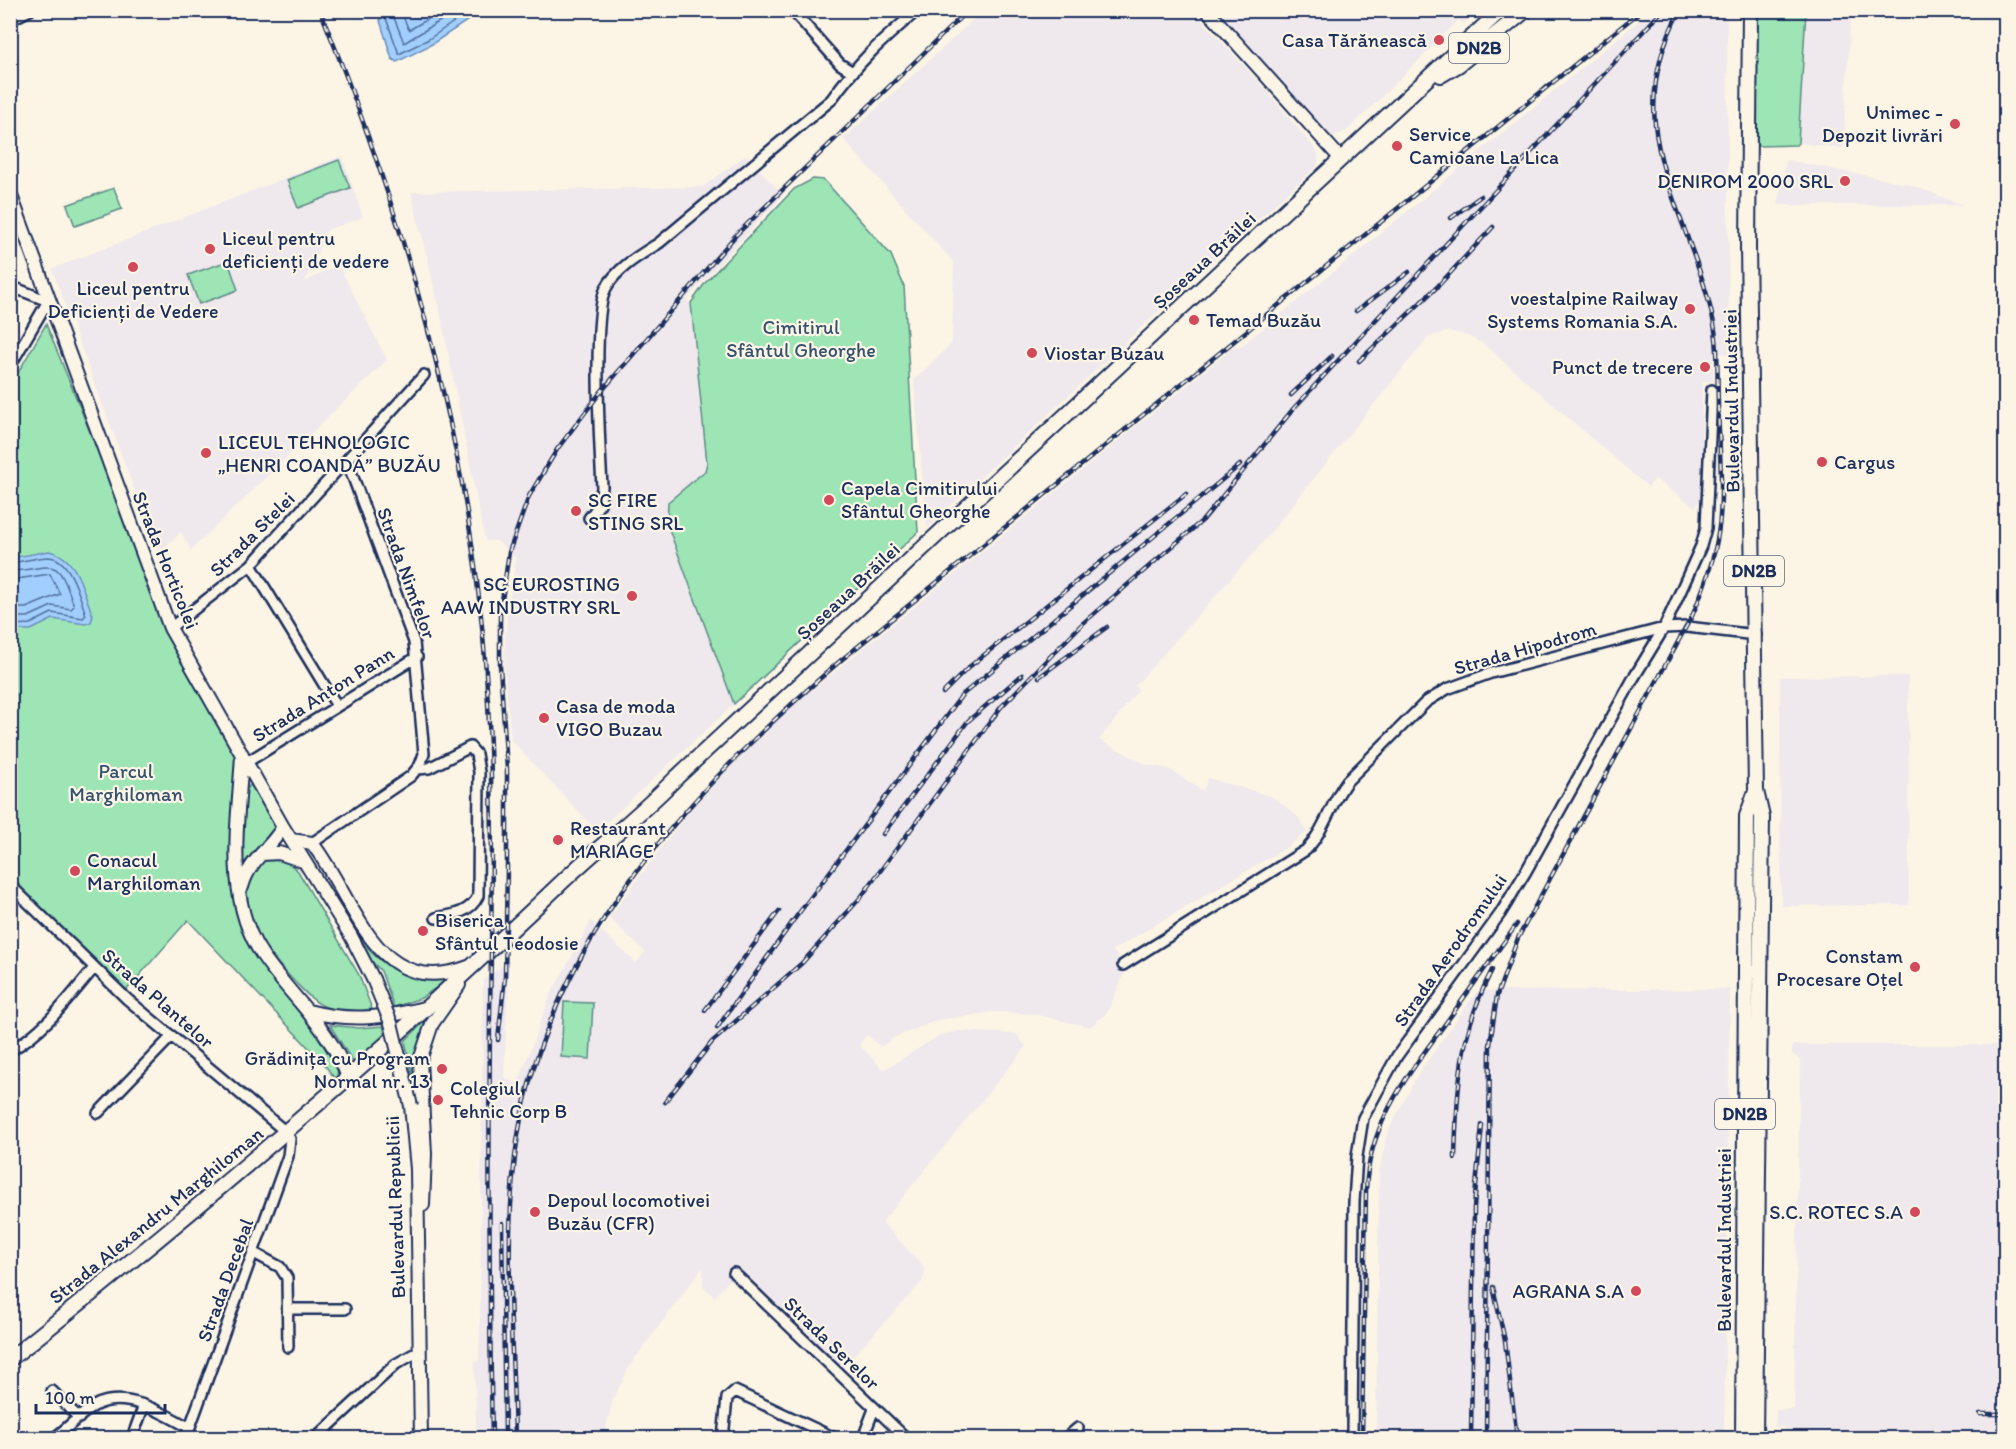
<svg xmlns="http://www.w3.org/2000/svg" width="2016" height="1449" font-family="Itim,sans-serif">
  <style>
    .built { fill: #efe8ec }
    .green { fill: #9de5b4; stroke: #5c8a89; stroke-width: 1.5 }
    .water { fill: #a1cefc; stroke: #6b8ebd; stroke-width: 1.5 }
    .lines { fill: none; stroke-linecap: round; stroke-linejoin: round }
    .shore { stroke: #516f9d; stroke-width: 1.5 }
    .minor-casing { stroke: #1b2f5e; stroke-width: 14 }
    .secondary-casing { stroke: #1b2f5e; stroke-width: 16 }
    .primary-casing { stroke: #1b2f5e; stroke-width: 18 }
    .minor { stroke: #fcf5e5; stroke-width: 9 }
    .secondary { stroke: #fcf5e5; stroke-width: 12 }
    .primary { stroke: #fcf5e5; stroke-width: 14 }
    .rail-casing { stroke: #1b2f5e; stroke-width: 4.5 }
    .rail { stroke: #fcf5e5; stroke-width: 2; stroke-dasharray: 7; stroke-linecap: butt }
    .secondary-bridge-casing { stroke: #1b2f5e; stroke-width: 16; stroke-linecap: butt }
    .secondary-bridge { stroke: #fcf5e5; stroke-width: 12 }
    .poi-dot { fill: #d1495b; stroke: #fcf5e5; stroke-width: 2 }
    .labels { text-anchor: middle; stroke-width: 4.5; stroke-linejoin: round; paint-order: stroke }
    .shield { fill: #fcf5e5; stroke: #5e6a86; stroke-width: 1.5 }
    .shield-label { font-size: 18px; font-weight: bold; fill: #1b2f5e }
    .poi-label { font-size: 20px; fill: #1b2f5e; stroke: #fcf5e5; text-anchor: start }
    .street-label { font-size: 20px; fill: #1b2f5e; stroke: #fcf5e5 }
    .park-label { font-size: 20px; fill: #35536f; stroke: #fcf5e5 }
  </style>
  <rect width="100%" height="100%" fill="#fcf5e5"/>
  <filter id="ink" filterUnits="userSpaceOnUse"><feTurbulence type="fractalNoise" baseFrequency=".0167" numOctaves="2"/><feDisplacementMap in="SourceGraphic" scale="12" xChannelSelector="R" yChannelSelector="G"/><feConvolveMatrix kernelMatrix="1 2 1 2 8 2 1 2 1" color-interpolation-filters="sRGB"/></filter>
  <g filter="url(#ink)">
    <path class="built" d="M983,11H1193L1267,91L1318,153V165L1194,278L927,528L914,380L952,343L954,263L843,139Z
      M1201,11H1478L1463,24L1459,20L1443,35L1445,39L1436,47L1434,45L1347,131L1324,141Z
      M1651,11H1727L1729,351V354L1714,353L1713,381H1702L1701,499L1695,507L1655,479L1648,487L1482,343L1468,336L1448,331L1428,337L1257,549L1135,686L1139,689L1099,740L1148,765L1169,769L1203,791L1208,778L1273,797L1298,817L1307,832L1287,847L1113,950L1126,970L1107,1013L1090,1027L1033,1014L994,1012L938,1020L895,1037L881,1047L867,1035L859,1045L884,1070L940,1035L959,1031L1016,1034L1026,1047L882,1222L923,1266L925,1270L922,1282L842,1368L819,1347L809,1333L745,1275L737,1270L715,1297L703,1287V1267L630,1365L612,1402L604,1438H476L475,1362L479,1361L480,1325L483,980L509,961L504,1077L518,1084L550,996L591,921L636,963L645,952L609,918L679,824L727,770L791,707L1235,346L1240,347L1342,265Z
      M1806,11H1851L1843,148L1798,143Z
      M746,155L783,195L687,299L693,312L707,463L705,471L668,502L667,524L734,704L597,831L511,740L504,662L507,612L516,558L497,541H485L440,311L411,192L703,187Z
      M342,156L363,217L327,230L305,282L338,264L387,360L191,550L181,532L158,553L52,269Z
      M1786,160L1908,184L1963,205H1778Z
      M1908,676L1909,905L1781,906L1780,677Z
      M1730,989L1724,1438H1376L1379,1172L1387,1134L1418,1074L1477,991Z
      M1792,1045H2005V1438H1785V1427H1775L1776,1410L1794,1409L1800,1060L1792,1054Z"/>
    <path class="green" d="M1758,11H1806L1798,143L1796,145L1758,146L1756,143Z
      M339,160L350,188L298,208L287,180Z
      M813,179L824,180L891,255L904,286L918,532L734,704L667,524L668,502L705,471L707,463L691,303L705,283L794,189Z
      M114,188L122,209L75,226L67,205Z
      M228,261L238,290L199,304L188,275Z
      M46,324L170,628L237,744V849L245,917L338,1070L336,1080L324,1064L188,920L124,993L11,883V385Z
      M250,785L255,790L276,830L242,865L245,792Z
      M271,856L287,862L298,871L359,975L372,1009C357,1012 340,1012 326,1007C314,1003 303,990 294,981C268,954 248,929 247,890C247,881 252,871 255,863Z
      M352,927C375,965 404,981 448,979L421,998L394,1007L381,971L363,952Z
      M564,1002L593,1003L590,1059L561,1057Z
      M426,1020H429L421,1040V1115L405,1041Z
      M330,1025L359,1028L383,1026L386,1036L354,1064Z"/>
    <path class="water" d="M377,11V10L482,11L432,44L397,62L392,59Z
      M49,551C78,556 83,592 93,616L91,622L85,624L53,619L31,630H11V558Z"/>
    <g class="lines">
      <path class="shore" d="M383,10L399,54L429,39L471,10
        M391,10L404,43L458,10
        M400,10L409,30L443,10
        M10,563C23,562 36,557 49,557C71,558 80,598 86,615L83,618L52,613L30,624L10,625
        M10,571C58,568 56,554 74,606L71,609L52,606L28,617H10
        M10,580L50,574L60,594L26,608H10"/>
      <g class="minor-casing">
        <path id="minor" d="M792,10L840,64L851,71
          M10,20L30,10
          M10,286L48,301L10,366
          M589,518L600,504L602,487C600,451 592,314 606,288C617,268 640,255 659,243L831,100C859,61 881,41 918,10
          M251,565L337,706
          M170,628L251,565L424,375
          M247,762L417,657
          M418,769L429,768L470,747L476,754L479,772L478,896C470,913 453,915 436,918
          M312,843L411,776L420,765L424,754L414,642L347,461
          M10,885L127,999L287,1133L290,1139L288,1156L186,1438
          M1123,965L1306,850C1325,830 1331,802 1347,781L1426,702L1447,689L1491,673L1664,628L1687,627L1756,635
          M10,1051C46,1030 68,999 94,968
          M98,1113L172,1036
          M254,1253L280,1267L287,1278L288,1347
          M734,1273L906,1438
          M290,1309H345
          M52,1391L79,1418
          M54,1438C68,1428 83,1411 98,1404C129,1391 164,1414 190,1428
          M132,1438L144,1405
          M316,1438L396,1364L419,1351
          M723,1438L727,1398L735,1391L835,1438
          M863,1438L874,1409
          M1066,1438L1078,1428
          M1352,1438L1354,1202L1357,1156L1363,1118L1397,1056L1500,914L1525,873L1633,679L1664,628L1701,546L1706,528L1712,390"/>
      </g>
      <g class="secondary-casing">
        <path id="secondary" d="M1207,10L1341,159
          M10,193L170,628L283,827L351,936L373,979
          M242,754C239,819 223,899 263,956C292,998 332,1030 349,1080
          M291,840L312,843C357,901 375,1003 471,966
          M261,854L279,853L303,861
          M242,887C249,860 269,850 283,827
          M308,1011C350,1022 387,1018 428,1007
          M411,1106L417,1169L421,1438
          M423,1205L425,1154L420,1060L432,1024L459,985"/>
      </g>
      <g class="primary-casing">
        <path id="primary" d="M1750,10L1748,247L1756,791L1762,817L1755,1438
          M1441,75L1458,65L1526,10
          M10,1359C201,1207 387,1050 563,881C601,845 641,814 677,777L1501,10
          M1743,1438L1747,816L1756,791"/>
      </g>
      <use href="#minor" class="minor"/>
      <use href="#secondary" class="secondary"/>
      <use href="#primary" class="primary"/>
      <g class="rail-casing">
        <path id="rail" d="M320,10C402,211 463,420 483,636C495,763 492,889 490,1015C489,1157 489,1297 492,1438
          M1451,218L1481,196
          M1356,311L1409,272
          M1359,361L1437,287L1493,227
          M1291,395L1332,356
          M1039,677L1107,627
          M943,693L969,667L1186,494
          M883,834L968,721L1022,675
          M705,1010L779,911
          M717,1028L793,921L962,695L1240,465
          M498,1040L505,977L507,868V769L500,666V614L509,552L529,496L558,448L600,393L736,235L968,10
          M665,1102L712,1042L802,963L861,897L1001,707L1082,624L1203,520L1294,408L1663,10
          M1455,1158C1457,1088 1459,1034 1492,970
          M502,1223L505,1438
          M1493,1287L1505,1341L1517,1438
          M1980,1414H2006
          M515,1438C513,1345 504,1250 515,1157C539,950 690,791 840,661L1642,10
          M1362,1438L1366,1191C1368,1125 1407,1076 1445,1024C1469,991 1493,957 1517,924
          M1471,1438L1474,1207L1482,1125
          M1486,1438L1490,1045L1497,995L1518,938L1693,614C1703,590 1712,566 1717,540C1725,497 1719,449 1718,405C1717,377 1719,346 1713,319C1688,205 1616,130 1680,10"/>
      </g>
      <use href="#rail" class="rail"/>
      <g class="secondary-bridge-casing">
        <path id="secondary-bridge" d="M373,979L391,1023L411,1106"/>
      </g>
      <use href="#secondary-bridge" class="secondary-bridge"/>
    </g>
  </g>
  <g class="poi-dot">
    <circle cx="1439" cy="40" r="6"/>
    <circle cx="1955" cy="124" r="6"/>
    <circle cx="1397" cy="146" r="6"/>
    <circle cx="1845" cy="181" r="6"/>
    <circle cx="210" cy="249" r="6"/>
    <circle cx="133" cy="267" r="6"/>
    <circle cx="1690" cy="309" r="6"/>
    <circle cx="1194" cy="320" r="6"/>
    <circle cx="1032" cy="353" r="6"/>
    <circle cx="1705" cy="367" r="6"/>
    <circle cx="206" cy="453" r="6"/>
    <circle cx="1822" cy="462" r="6"/>
    <circle cx="829" cy="500" r="6"/>
    <circle cx="576" cy="511" r="6"/>
    <circle cx="632" cy="596" r="6"/>
    <circle cx="544" cy="718" r="6"/>
    <circle cx="558" cy="840" r="6"/>
    <circle cx="75" cy="871" r="6"/>
    <circle cx="423" cy="931" r="6"/>
    <circle cx="1915" cy="967" r="6"/>
    <circle cx="442" cy="1069" r="6"/>
    <circle cx="438" cy="1100" r="6"/>
    <circle cx="535" cy="1212" r="6"/>
    <circle cx="1915" cy="1212" r="6"/>
    <circle cx="1636" cy="1291" r="6"/>
  </g>
  <g class="labels">
    <g class="shield">
      <rect x="1449" y="33" width="60" height="30" rx="4.5"/>
      <rect x="1724" y="556" width="60" height="30" rx="4.5"/>
      <rect x="1715" y="1099" width="60" height="30" rx="4.5"/>
    </g>
    <g class="shield-label">
      <text x="1479" y="54">DN2B</text>
      <text x="1754" y="577">DN2B</text>
      <text x="1745" y="1120">DN2B</text>
    </g>
    <g class="poi-label">
      <text x="1427" y="47" text-anchor="end">Casa Tărănească</text>
      <text x="1943" y="119" text-anchor="end">Unimec -<tspan x="1943" dy="23">Depozit livrări</tspan></text>
      <text x="1409" y="141">Service<tspan x="1409" dy="23">Camioane La Lica</tspan></text>
      <text x="1833" y="188" text-anchor="end">DENIROM 2000 SRL</text>
      <text x="222" y="245">Liceul pentru<tspan x="222" dy="23">deficienți de vedere</tspan></text>
      <text x="133" y="295" text-anchor="middle">Liceul pentru<tspan x="133" dy="23">Deficienți de Vedere</tspan></text>
      <text x="1678" y="305" text-anchor="end">voestalpine Railway<tspan x="1678" dy="23">Systems Romania S.A.</tspan></text>
      <text x="1206" y="327">Temad Buzău</text>
      <text x="1044" y="360">Viostar Buzau</text>
      <text x="1693" y="374" text-anchor="end">Punct de trecere</text>
      <text x="218" y="449">LICEUL TEHNOLOGIC<tspan x="218" dy="23">„HENRI COANDĂ” BUZĂU</tspan></text>
      <text x="1834" y="469">Cargus</text>
      <text x="841" y="495">Capela Cimitirului<tspan x="841" dy="23">Sfântul Gheorghe</tspan></text>
      <text x="588" y="507">SC FIRE<tspan x="588" dy="23">STING SRL</tspan></text>
      <text x="620" y="591" text-anchor="end">SC EUROSTING<tspan x="620" dy="23">AAW INDUSTRY SRL</tspan></text>
      <text x="556" y="713">Casa de moda<tspan x="556" dy="23">VIGO Buzau</tspan></text>
      <text x="570" y="835">Restaurant<tspan x="570" dy="23">MARIAGE</tspan></text>
      <text x="87" y="867">Conacul<tspan x="87" dy="23">Marghiloman</tspan></text>
      <text x="435" y="927">Biserica<tspan x="435" dy="23">Sfântul Teodosie</tspan></text>
      <text x="1903" y="963" text-anchor="end">Constam<tspan x="1903" dy="23">Procesare Oțel</tspan></text>
      <text x="430" y="1065" text-anchor="end">Grădinița cu Program<tspan x="430" dy="23">Normal nr. 13</tspan></text>
      <text x="450" y="1095">Colegiul<tspan x="450" dy="23">Tehnic Corp B</tspan></text>
      <text x="547" y="1207">Depoul locomotivei<tspan x="547" dy="23">Buzău (CFR)</tspan></text>
      <text x="1903" y="1219" text-anchor="end">S.C. ROTEC S.A</text>
      <text x="1624" y="1298" text-anchor="end">AGRANA S.A</text>
    </g>
    <g class="street-label">
      <text transform="translate(1204 260) rotate(-43)" y="7">Șoseaua Brăilei</text>
      <text transform="translate(1731 401) rotate(-91)" y="7">Bulevardul Industriei</text>
      <text transform="translate(252 534) rotate(-45)" y="7">Strada Stelei</text>
      <text transform="translate(166 560) rotate(68)" y="7">Strada Horticolei</text>
      <text transform="translate(407 573) rotate(70)" y="7">Strada Nimfelor</text>
      <text transform="translate(848 591) rotate(-43)" y="7">Șoseaua Brăilei</text>
      <text transform="translate(1525 648) rotate(-16)" y="7">Strada Hipodrom</text>
      <text transform="translate(323 694) rotate(-32)" y="7">Strada Anton Pann</text>
      <text transform="translate(1450 950) rotate(-55)" y="7">Strada Aerodromului</text>
      <text transform="translate(158 998) rotate(41)" y="7">Strada Plantelor</text>
      <text transform="translate(395 1207) rotate(-92)" y="7">Bulevardul Republicii</text>
      <text transform="translate(156 1215) rotate(-39)" y="7">Strada Alexandru Marghiloman</text>
      <text transform="translate(1724 1240) rotate(-90)" y="7">Bulevardul Industriei</text>
      <text transform="translate(225 1280) rotate(-70)" y="7">Strada Decebal</text>
      <text transform="translate(832 1343) rotate(44)" y="7">Strada Serelor</text>
    </g>
    <g class="park-label">
      <text x="801" y="334">Cimitirul<tspan x="801" dy="23">Sfântul Gheorghe</tspan></text>
      <text x="126" y="778">Parcul<tspan x="126" dy="23">Marghiloman</tspan></text>
    </g>
  </g>
  <rect width="2016" height="1449" fill="none" stroke="#fcf5e5" stroke-width="36"/>
  <rect x="18" y="18" width="1980" height="1413" fill="none" stroke="#1b2f5e" stroke-width="2" filter="url(#ink)"/>
  <path d="M36 1404v9h129v-9" fill="none" stroke="#1b2f5e" stroke-width="3"/>
  <text x="45" y="1404" font-size="18" fill="#1b2f5e" stroke="#fcf5e5" stroke-width="4.5" paint-order="stroke">100 m</text>
</svg>
